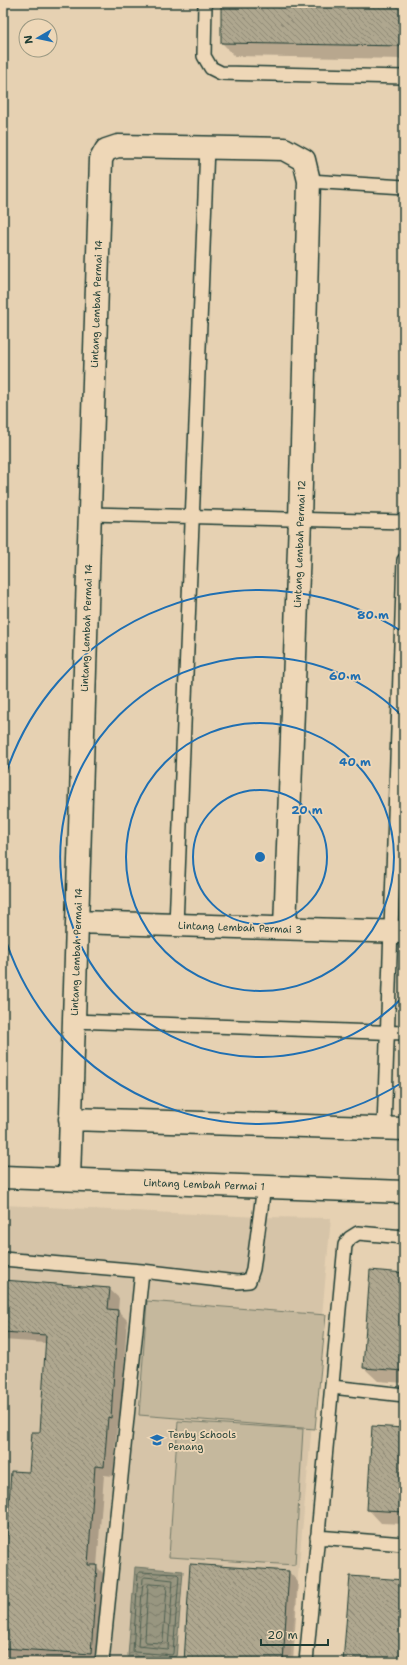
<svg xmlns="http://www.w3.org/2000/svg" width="407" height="1665" font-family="'Shantell Sans',sans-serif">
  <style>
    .built { fill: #d6c4a8 }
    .green { fill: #c5b89d; stroke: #727a68 }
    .water { fill: url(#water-waves); stroke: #687262 }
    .shadow { fill: #0003 }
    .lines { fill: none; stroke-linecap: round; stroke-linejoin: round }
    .shore { stroke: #4f6152; stroke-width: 1 }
    .building { fill: url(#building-back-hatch); stroke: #1f3d34 }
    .lane-casing { stroke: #1f3d34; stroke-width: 16 }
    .street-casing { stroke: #1f3d34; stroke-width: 25 }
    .lane { stroke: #eed7b7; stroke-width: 13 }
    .street { stroke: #eed7b7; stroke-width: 22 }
    .ring { fill: none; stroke: #1f6fb2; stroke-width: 2 }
    .labels { text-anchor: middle; stroke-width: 3.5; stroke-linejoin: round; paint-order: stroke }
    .street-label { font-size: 10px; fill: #1f3d34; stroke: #eed7b7 }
    .poi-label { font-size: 10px; fill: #1f3d34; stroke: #eed7b7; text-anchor: start }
    .centre { fill: #1f6fb2; stroke: #eed7b7; stroke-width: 2 }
    .ring-label { font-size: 12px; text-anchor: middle; font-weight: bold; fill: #1f6fb2; stroke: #eed7b7; stroke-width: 3.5; stroke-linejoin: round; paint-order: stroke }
  </style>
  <defs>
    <pattern id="water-waves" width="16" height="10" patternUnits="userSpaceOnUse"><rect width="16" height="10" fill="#989680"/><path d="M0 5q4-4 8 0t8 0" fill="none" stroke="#7b7c6a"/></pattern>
    <pattern id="building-back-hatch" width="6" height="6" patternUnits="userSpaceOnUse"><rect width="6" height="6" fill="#afa78f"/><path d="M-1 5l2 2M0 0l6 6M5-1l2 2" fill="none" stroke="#8e8976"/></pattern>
  </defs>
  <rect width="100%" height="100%" fill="#e6d1b2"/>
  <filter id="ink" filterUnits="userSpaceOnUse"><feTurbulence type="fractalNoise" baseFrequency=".025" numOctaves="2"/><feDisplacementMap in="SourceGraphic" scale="8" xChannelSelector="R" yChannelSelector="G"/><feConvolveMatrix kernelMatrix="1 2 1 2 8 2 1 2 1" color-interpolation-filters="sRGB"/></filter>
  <g filter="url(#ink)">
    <path class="built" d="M3,1205L260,1217L331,1218L290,1662H3Z"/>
    <path class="green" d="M147,1301L326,1315L315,1429L139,1415Z
      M178,1421L303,1429L295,1565L169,1557Z"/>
    <path class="water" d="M135,1567L183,1571L176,1659L128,1656Z"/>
    <path class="shadow" d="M222,3H404V59L235,56L222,43Z
      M404,1274V1383L378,1381L364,1368Z
      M3,1281L109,1289L119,1298L118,1311L127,1320L120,1427L117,1426L113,1476L104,1475L97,1567L106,1576L100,1662L3,1656V1536L8,1537L30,1474L41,1433L46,1343L3,1340Z
      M404,1429V1524L381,1523L368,1509Z
      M289,1572L298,1582L293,1662H185Z"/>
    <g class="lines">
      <path class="shore" d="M140,1572L177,1574L179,1576L173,1653L172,1655L135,1652L133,1651L138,1574Z
        M145,1577L173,1580L168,1648L167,1649L138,1646L143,1579Z
        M150,1584L165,1585L167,1586L163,1641L161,1643L146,1642L145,1640L148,1585Z"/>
    </g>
    <path class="building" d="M221,3H404V46L221,43Z
      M370,1270L404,1273V1371L363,1368Z
      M3,1280L110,1288L108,1309L118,1310L111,1418L108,1417L104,1467L95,1466L88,1565H97L91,1654L3,1648V1535L7,1536L11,1471L29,1472L32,1432H40L46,1335L3,1332Z
      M372,1426L404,1428V1512L367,1510Z
      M190,1564L289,1571L283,1662H184Z
      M350,1576L404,1580V1662H343Z"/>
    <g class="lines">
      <g class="lane-casing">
        <path id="lane" d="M205,3L204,56L211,68L221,73L404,77
          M309,181L404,187
          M90,514L404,522
          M176,925L207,147
          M73,1021L404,1033
          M384,1128L404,560
          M3,1259L142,1271L237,1282L249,1281L253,1269L264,1186
          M332,1387L404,1395
          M317,1537L404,1544
          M102,1662L142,1271
          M306,1662L345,1245L350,1238L358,1233L404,1237"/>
      </g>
      <g class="street-casing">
        <path id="street" d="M77,922L404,932
          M70,1119L404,1129
          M3,1177L404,1192
          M69,1179L101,159L106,150L118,146L284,149L304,160L309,181L300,520L285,928"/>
      </g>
      <use href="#lane" class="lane"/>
      <use href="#street" class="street"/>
    </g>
  </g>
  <g class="ring">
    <circle cx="260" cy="857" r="67"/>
    <circle cx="260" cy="857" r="134"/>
    <path d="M404 996A200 200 0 1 1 404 718"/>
    <path d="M403 1082A267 267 0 0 1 3 931M3 783A267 267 0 0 1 403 632"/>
  </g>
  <defs>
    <g id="school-bare" transform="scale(1.08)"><path d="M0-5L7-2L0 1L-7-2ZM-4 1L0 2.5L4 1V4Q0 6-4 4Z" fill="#1f6fb2" stroke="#eed7b7" stroke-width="2.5" paint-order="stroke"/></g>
  </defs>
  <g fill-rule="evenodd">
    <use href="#school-bare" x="157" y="1440"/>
  </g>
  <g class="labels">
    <g class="street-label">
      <text transform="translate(96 304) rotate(-88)" y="4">Lintang Lembah Permai 14</text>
      <text transform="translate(299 544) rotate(-88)" y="4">Lintang Lembah Permai 12</text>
      <text transform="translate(86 628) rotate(-88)" y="4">Lintang Lembah Permai 14</text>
      <text transform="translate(240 927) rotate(2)" y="4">Lintang Lembah Permai 3</text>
      <text transform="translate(76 952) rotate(-88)" y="4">Lintang Lembah Permai 14</text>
      <text transform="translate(204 1184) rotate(2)" y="4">Lintang Lembah Permai 1</text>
    </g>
    <g class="poi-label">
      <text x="168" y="1438">Tenby Schools<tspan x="168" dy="12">Penang</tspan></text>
    </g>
  </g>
  <circle cx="260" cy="857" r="6" class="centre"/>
  <g class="ring-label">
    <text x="373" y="619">80 m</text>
    <text x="345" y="680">60 m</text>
    <text x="355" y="766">40 m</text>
    <text x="307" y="814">20 m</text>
  </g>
  <rect width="407" height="1665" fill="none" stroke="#eed7b7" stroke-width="16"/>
  <rect x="8" y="8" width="391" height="1649" fill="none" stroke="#1f3d34" stroke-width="1.5" filter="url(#ink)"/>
  <g transform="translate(38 38) rotate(261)"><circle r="19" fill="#eed7b7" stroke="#9b9983"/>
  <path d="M0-3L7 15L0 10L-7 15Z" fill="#1f6fb2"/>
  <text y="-6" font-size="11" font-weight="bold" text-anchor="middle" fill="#1f3d34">N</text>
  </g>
  <path d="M261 1639v6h67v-6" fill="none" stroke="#1f3d34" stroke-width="2"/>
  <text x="267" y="1639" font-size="12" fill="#1f3d34" stroke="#eed7b7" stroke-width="3" paint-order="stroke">20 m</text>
</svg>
